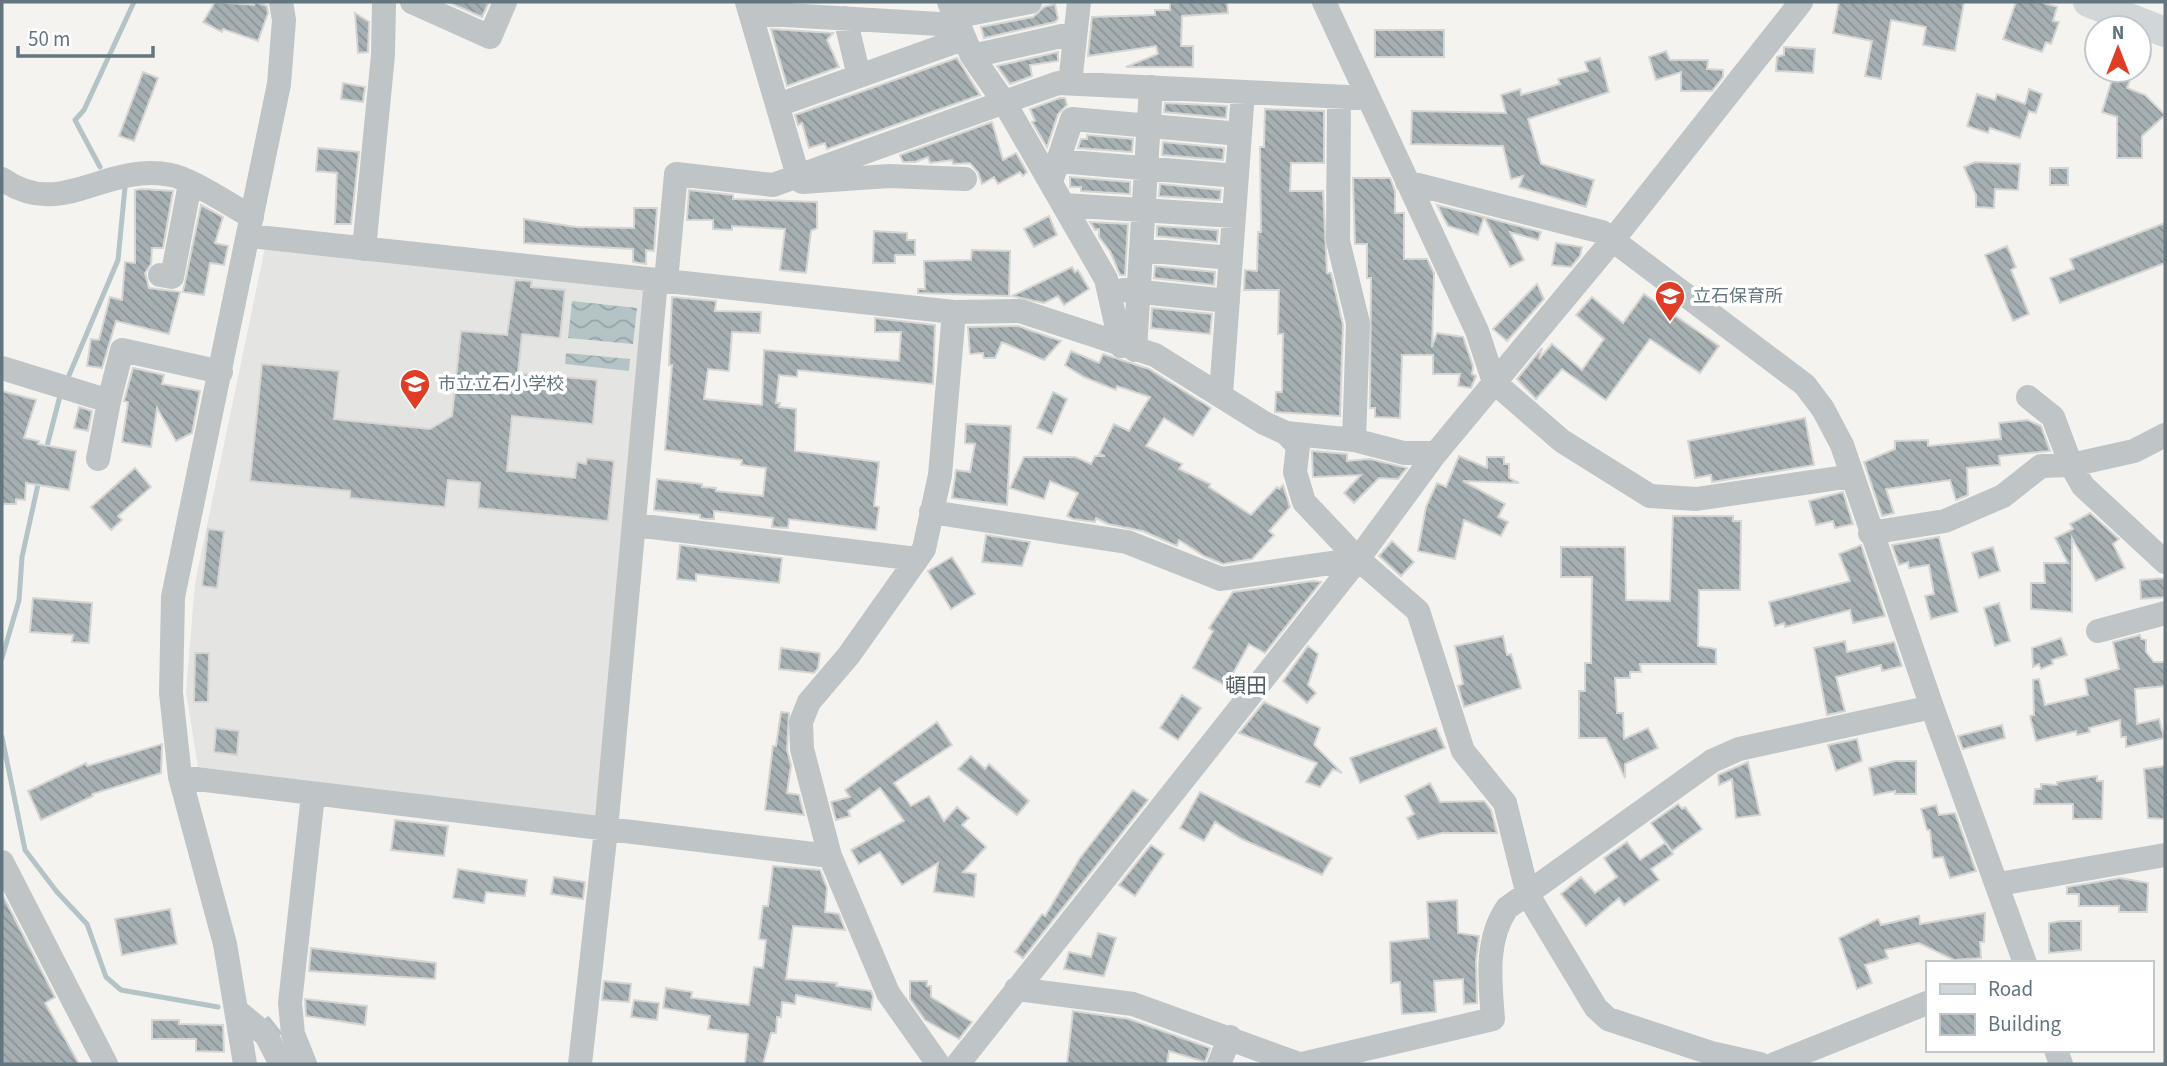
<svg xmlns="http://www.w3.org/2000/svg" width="2167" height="1066" font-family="'Source Sans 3','Noto Sans JP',sans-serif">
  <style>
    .built { fill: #e4e5e3 }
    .water { fill: url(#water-waves) }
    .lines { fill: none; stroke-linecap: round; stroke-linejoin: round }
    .stream { stroke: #b4c3c5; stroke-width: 5 }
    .building { fill: url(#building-back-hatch); stroke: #d5d5d3; stroke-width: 2 }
    .minor { stroke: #bfc4c6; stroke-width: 24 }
    .major { stroke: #d1d6d9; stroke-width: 30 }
    .labels { text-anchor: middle; stroke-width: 7; stroke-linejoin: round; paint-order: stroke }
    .poi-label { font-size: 18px; fill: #637680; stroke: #fff; text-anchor: start }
    .quarter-label { font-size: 21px; fill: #515e65; stroke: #fff }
  </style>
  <defs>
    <pattern id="water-waves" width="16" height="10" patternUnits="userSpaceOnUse" patternTransform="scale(1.75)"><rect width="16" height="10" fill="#b4c3c5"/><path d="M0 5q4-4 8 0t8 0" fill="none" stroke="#96a3a5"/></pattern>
    <pattern id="building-back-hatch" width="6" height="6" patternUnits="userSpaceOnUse" patternTransform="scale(1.75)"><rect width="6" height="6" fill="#a6afb2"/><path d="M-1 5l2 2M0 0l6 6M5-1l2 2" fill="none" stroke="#8b9396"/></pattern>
  </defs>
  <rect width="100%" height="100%" fill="#f4f3f0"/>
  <path class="built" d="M266,243L653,283L603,817L198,767L186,692L195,583Z"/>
  <path class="water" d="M572,301L637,308L633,344L568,338Z
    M566,353L630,359L629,371L565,364Z"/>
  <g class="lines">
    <path class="stream" d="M100,167L75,120L84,110L134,2
      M67,380L118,260L125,187
      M46,450L61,392
      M2,658L19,600L22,557L39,480
      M2,737L25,850L57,892L87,924L106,977L121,990L218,1007
      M268,1019L279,1033"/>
  </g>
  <path class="building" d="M215,2L254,5L255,2L267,6L268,13L258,41L223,29L222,32L203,22Z
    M448,2H483L488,4L482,17Z
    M1170,2H1227L1228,13L1182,16L1181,46H1193V67H1126L1158,54L1156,46L1088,56L1092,17L1155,15V10H1170Z
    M1839,2H1964L1955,51L1923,45L1926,27L1891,20L1881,79L1865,76L1872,41L1833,33Z
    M2016,2H2041L2057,7L2053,21L2059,22L2051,44L2046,42L2042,52L2003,39Z
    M1055,4L1058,19L1055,22L984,38L981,27L1033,17L1044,7Z
    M355,13L369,22L368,52L358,53Z
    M771,29L833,33L827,40L839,67L787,86Z
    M1375,30H1444V57H1375Z
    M1784,47L1815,49L1813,73L1776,71L1777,57L1784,55Z
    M1666,51L1670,60H1708L1707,69L1723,70V77L1712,91H1681V72L1656,80L1649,57Z
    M1058,52V61L1030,65L1032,76L1010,84L997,66Z
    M957,58L980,95L827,149L825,143L809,148L802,123L798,125L795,115Z
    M1600,58L1609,92L1528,119L1541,164L1594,180L1586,207L1519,187L1523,176L1511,179L1503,146L1411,144L1412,111L1506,113L1501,95L1520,89L1521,95L1560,84L1558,79L1588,71L1585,62Z
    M2115,70H2134L2127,88L2145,95L2165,115L2142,136V158H2117V117L2102,112Z
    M143,72L158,78L134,141L119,136Z
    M343,83L365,87L363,102L341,99Z
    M2029,89L2042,94L2036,113L2029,111L2020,138L1990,128L1988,133L1967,126L1977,94L1995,100L1997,94L2025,104Z
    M1060,98H1065L1067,105L1058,114L1047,147L1032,122L1035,121L1030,109Z
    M1165,103L1227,106L1226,118L1164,112Z
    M1265,109L1324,111V163H1291L1290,191H1323L1327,273H1331L1343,325L1340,416L1275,412L1276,392H1282L1283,334H1278L1279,290H1244L1245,270L1257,271L1258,232H1261L1260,147H1264Z
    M992,122L1003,160L1016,153L1027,172L1023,176L1020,172L998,184L994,177L982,184L978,172L970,163L953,164L952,160L930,163L928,157L915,162H903L900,155Z
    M1087,135L1133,139L1132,152L1078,148L1081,139H1087Z
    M1163,142L1224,148L1223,160L1162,155Z
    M318,148L359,152L351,224H335L337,173L316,171Z
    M1975,162L2020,164L2018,190L1995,189L1994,208L1976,207V195L1964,167Z
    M2050,168H2068V185H2050Z
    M1070,177L1130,182V194L1081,191V187H1070Z
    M1353,178H1390L1395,191V213H1404V259H1427L1434,273L1432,347L1437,333L1463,337L1473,366L1472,374L1476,376L1471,388L1458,386L1460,374H1433V355H1402L1400,418L1375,417V408H1370L1371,278H1367V244H1355Z
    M1160,184L1221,190L1220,200L1159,196Z
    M142,189L173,191L163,248H152L151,264L145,273L149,288L180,292L169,334L116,321L102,368L87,366L91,339L99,340L110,297L122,300L125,262L135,263V190Z
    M689,190L733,195V199L817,202V228L811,231L806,273L780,270L785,229L732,226V230L713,229V220H687Z
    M201,205L223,217L215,243L228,246L224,265L210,263L204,295L183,292Z
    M1437,205L1484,217L1478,235L1448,226Z
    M634,208H657L654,251L646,250V264L633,262V249L524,243V219L576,227L634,228Z
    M1049,216L1057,235L1034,247L1024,229Z
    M1484,217L1541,232L1538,240L1510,232L1524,260L1510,267Z
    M1090,222L1128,224L1125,275H1120L1110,251L1099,237V229L1095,230Z
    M2165,223V263L2060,303L2050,278L2074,269L2070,259Z
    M1157,226L1218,230L1217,242L1157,236Z
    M874,231L907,233V240H915V255H895V263H873Z
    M1556,243L1582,247L1580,256L1571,267L1552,265Z
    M2007,246L2016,267L2011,270L2029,314L2013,321L1985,255Z
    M972,250L1010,251L1009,296L918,293V289H925L924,261L971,260Z
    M1155,266L1215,272L1214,285L1154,278Z
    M1072,267L1075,272L1078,270L1089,289L1064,305L1058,296L1044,303L1012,296Z
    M515,280L532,281L531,287L565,290L560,338L522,334L518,373L597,380L593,424L512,416L507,471L575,478L577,462L586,464L587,458L614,461L608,521L478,508L480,483L448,480L445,507L350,498V491L250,481L262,364L339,371L334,419L430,429L452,416L461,331L507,335Z
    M1537,284L1544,299L1507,341L1493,329Z
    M1644,294L1719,346L1700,373L1650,339L1606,400L1562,369L1536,399L1517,379L1542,348L1539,359L1552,344L1582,370L1604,339L1576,315L1592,297L1623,323Z
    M672,297L716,301L715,311L761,312L760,333L732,332L729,371L708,369L704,399L762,405L764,350L899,361L901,332H875V318L935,325L933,384L798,370L797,377L779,375L776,403H780L779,407L796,409L795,451L879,462L874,506L879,507L876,530L789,519L788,528L772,527L773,518L714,511V519H707L700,518V515L654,510L657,479L702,484V487L716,488V491L763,496L766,468L741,465L742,460L665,450L672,365H669Z
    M1152,308L1212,314L1210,334L1151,328Z
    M1018,326L1061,341L1044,360L1002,342L995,358H984L983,353L970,354L968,327Z
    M1071,351L1099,363L1103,354L1149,369L1211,408L1193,436L1164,418L1146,446L1182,464L1179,469L1210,484L1209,487L1251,515L1277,487L1279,489L1283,485L1290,507L1269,531L1274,535L1252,559L1223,564L1204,556L1179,540L1177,546L1143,531L1108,524L1096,518L1095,522L1073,519L1067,516L1078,493L1050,481L1044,499L1010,488L1024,457H1075L1091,464L1095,456H1105L1099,454L1114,424L1129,431L1150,397L1117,386L1116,390L1084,377L1065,365Z
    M133,368L164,375L162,384L200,391L192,433L176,441L157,408L151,447L122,442L128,402L124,401Z
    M2,391L36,400L24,438L39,441L38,444L76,451L69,490L26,483L25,500L16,499V504H2Z
    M1053,392L1067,399L1052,434L1037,428Z
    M79,407L92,411L88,431L74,428Z
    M1805,418L1814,465L1712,482L1711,475L1695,478L1688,441Z
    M2027,420L2041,426L2050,451L1999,456L2000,465L1967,468L1968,495L1956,500L1950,480L1886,489L1894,513L1882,516L1864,462L1895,449V441L1928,440V446L2001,439L1999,423Z
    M966,424L1011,426L1007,505L952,498L956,470L970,472L975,444L965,443Z
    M1312,451L1347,454V461L1370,459L1407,468L1398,479L1379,478L1354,503L1344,493L1361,475L1313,477Z
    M1459,456L1487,468V457H1504V464H1509V478L1519,483L1463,481L1505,504L1498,517L1508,522L1501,536L1464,520L1455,559L1418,551L1426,507L1437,483L1446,487Z
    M135,468L151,487L118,516L122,520L111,530L91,507Z
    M1843,492L1853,524L1835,528L1833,521L1816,525L1809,501Z
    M2090,513L2119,539L2113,544L2125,568L2096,581L2072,538V612L2031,609V583H2045L2044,563H2068L2055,538L2073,529L2070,524Z
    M1673,516H1733V521H1741L1740,590H1699L1698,646L1716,649V664H1640L1641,672H1630V678H1615L1617,713H1623L1624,739L1648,728L1658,748L1625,764V778L1606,738H1579V691H1585V663H1591L1592,577H1561V547H1625L1626,600L1670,601Z
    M208,529L224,531L217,588L202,586Z
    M986,535L1030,542L1022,566L982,562Z
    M1939,537L1958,612L1931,619L1925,596L1934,594L1929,565L1909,568L1908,562L1899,565L1892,545Z
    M1392,541L1414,562L1401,576L1379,556Z
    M680,545L782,558L779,583L696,574V581L677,579Z
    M1861,545L1885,616L1853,623L1850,610L1785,627L1784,623L1775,626L1769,602L1850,581L1839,554Z
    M1993,547L2000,571L1979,578L1972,553Z
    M952,557L975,594L951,609L928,571Z
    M2165,578V597L2141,599L2140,580Z
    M1313,581L1321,582L1265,653L1249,644L1226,686L1193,668L1213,631L1209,628L1233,592Z
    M33,598L92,603L89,643L72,642L73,635L30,632Z
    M1999,603L2010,641L1995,646L1984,608Z
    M2140,635L2141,639L2146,640V652L2154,662H2165V686L2135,689L2137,724L2159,719L2164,738L2126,747V737H2121L2120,720L2089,728L2090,732L2077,735L2076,731L2036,741L2030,716L2034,715L2033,680L2039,679L2045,705L2088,695L2085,679L2119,669L2113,642Z
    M1503,636L1507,655L1511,654L1521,688L1464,707L1458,686L1463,684L1455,646Z
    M2061,638L2067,655L2052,660L2053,664L2041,669L2039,664L2033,667L2032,648Z
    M1845,641L1847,652L1894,642L1902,666L1882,671L1881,665L1836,677L1845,711L1827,715L1814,648Z
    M1308,646L1318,654L1308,685L1316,693L1307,703L1283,681Z
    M781,648L820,653L818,668L814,673L779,669Z
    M195,653H209L208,702H194Z
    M1182,695L1201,708L1178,740L1160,728Z
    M1264,702L1320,728L1314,745L1342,773L1333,769L1320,787L1306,782L1317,763L1239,733Z
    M781,712L789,713L787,750L791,765L787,793L799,795L804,815L765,810L773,746H776Z
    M937,722L952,745L894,783L911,806L929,796L944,821L957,807L969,818L962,825L986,847L963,872L976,874L974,897L934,892L938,863L902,885L880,852L859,864L851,850L904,821L880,788L848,811L850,816L836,820L831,802L850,797L845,790Z
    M2002,725L2005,738L1963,749L1958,736Z
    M216,728L239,731L237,755L214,752Z
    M1436,728L1445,748L1360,783L1350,758Z
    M1857,739L1862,761L1836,771L1828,745Z
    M162,744L161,773L92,794L93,796L41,820L28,791L86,763L87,766Z
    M971,756L985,769L989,764L1029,801L1017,815L958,769Z
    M1895,761H1916V794H1895V791L1874,795L1869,768Z
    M1748,762L1760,815L1736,818L1732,779L1719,785L1718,775Z
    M2165,766V819L2148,818L2144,769Z
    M2097,776V781H2103L2102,819H2073V804H2034L2035,789H2041V784L2057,785V782Z
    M1430,783L1440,802L1484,801L1491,810L1497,833H1442L1418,839L1407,818L1414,814L1405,796Z
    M1133,790L1148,800L1023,958L1015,952L1042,914L1045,916L1080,858Z
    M1200,792L1332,858L1322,875L1242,839L1215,822L1204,841L1180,828Z
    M1678,804L1682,809L1685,807L1702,829L1672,851L1651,823Z
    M1936,805L1939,815L1955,813L1976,871L1950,878L1943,857L1933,858L1930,830H1927L1921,809Z
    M395,820L448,826L444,856L391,850Z
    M1627,842L1640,860L1665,843L1673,854L1651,869L1659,880L1624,905L1619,898L1586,926L1561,894L1581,877L1595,893L1617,877L1604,858Z
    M1151,845L1164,854L1135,896L1119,885Z
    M773,866L820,870L827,888L825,912L839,914L845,930L793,926L786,979L837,983L836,986L871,991L873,996L871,1010L796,995L795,1004L782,1002L781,1017H777L776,1033H771L763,1064H745L748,1034L708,1029L710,1016L663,1008L666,988L692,992L691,998L749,1005L754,967L763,968L766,940L759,939L763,906H768Z
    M458,869L527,880L525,896L486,892L484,903L453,898Z
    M554,877L585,882L583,899L551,894Z
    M2120,878L2148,883L2147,912H2119V906H2079V894H2067V887Z
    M2,894L55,997L45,1003L79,1064H2Z
    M1457,900L1458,933L1479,936L1476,961L1477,1003L1464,1004L1463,979L1434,981L1436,1012L1402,1014L1400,982L1391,983L1390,942L1429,938L1427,902Z
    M170,909L177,944L122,955L115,919Z
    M1985,913L1984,942H1980L1981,958L1954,960L1919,943L1885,950L1888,958L1865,965L1872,983L1857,989L1839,938L1878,919L1881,925L1919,916L1920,924Z
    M2061,921H2081V950L2049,953V923Z
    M1098,933L1116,938L1104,976L1064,969L1069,952L1091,957Z
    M311,948L436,963L435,979L309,971Z
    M604,981L631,984L629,1002L602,1000Z
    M910,981H927V986H931V997L972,1022L959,1039L925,1020L910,999Z
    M305,999L367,1006L365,1025L306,1016Z
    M634,1000L659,1003L657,1020L631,1017Z
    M1073,1011L1129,1019L1210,1048L1205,1062L1169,1051L1167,1064H1067Z
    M152,1020H179V1024L223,1025L224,1052L196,1051V1039H152Z"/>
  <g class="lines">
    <path class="minor" d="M412,2L490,37L505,2
      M747,2L798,176L1058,83L1368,98
      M949,2L972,56L1004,102L1106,279L1121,346
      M1324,2L1477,331L1494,382L1562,441L1650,496L1696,499L1852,476
      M751,13L956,25
      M954,17L1030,2
      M845,18L859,76
      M972,56L1075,33
      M1070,83L1079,2
      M1339,97L1338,241L1358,323L1354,440
      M778,105L963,39
      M1058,161L1237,176
      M2,179C61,221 104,162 171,175C190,178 233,207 252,217
      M802,182L889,176L965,179
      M1051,182L1072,119L1240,134
      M1407,182L1602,232L1805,385L1823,409L1842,445L1932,707L2025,963
      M1064,205L1234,216
      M249,236L954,312L1020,311L1155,355L1264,423L1286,433L1354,440L1404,453H1436
      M364,249L383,55L384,2
      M1141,250L1231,258
      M160,275L172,277L190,184
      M666,281L676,174L773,185L798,176
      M1123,290L1228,301
      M1135,350L1151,87
      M2,368L109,401L122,350L221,372
      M1221,394L1243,92
      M2028,397L2053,417L2071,465L2083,486L2165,562
      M1286,433L1298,446L1295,472L1304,502L1358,559L1418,611L1463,751L1505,803L1528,895L1596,1008L1608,1019L1711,1053L1760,1064
      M98,459L109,401
      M931,512L1127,542L1221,579L1358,559
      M635,525L917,559
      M1870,533L1945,521L2003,496L2041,466L2071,465L2134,451L2165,435
      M2098,631L2165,613
      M180,777L830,856
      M2,862L106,1064
      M1999,884L2165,855
      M1016,989L1133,1004L1299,1064
      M236,1010L266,1035L281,1064
      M2056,1050L2061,1064
      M245,1064L225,944L180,777L171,693L173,597L279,84L284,20L281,2
      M305,1064L293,1034L290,1003L313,795
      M580,1064L606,830L656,280
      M938,1064L888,993L830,856L802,749L801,722L809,702L849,655L924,549L940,475L954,312
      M958,1064L1358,559L1436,453L1612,241L1801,2
      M1219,1064L1230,1037
      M1302,1064L1493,1019C1490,981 1485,940 1507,908L1712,761L1739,749L1932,707
      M1775,1064L1927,1003"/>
    <path class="major" d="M2088,2L2165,32"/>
  </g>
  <defs>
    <g id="school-pin" transform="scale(1.575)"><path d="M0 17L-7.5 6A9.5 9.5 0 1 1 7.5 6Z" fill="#df3d25" stroke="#fff"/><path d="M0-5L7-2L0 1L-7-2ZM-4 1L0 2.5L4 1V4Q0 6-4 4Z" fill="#fff"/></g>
  </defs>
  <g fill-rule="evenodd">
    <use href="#school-pin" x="1670" y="296"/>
    <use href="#school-pin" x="415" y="384"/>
  </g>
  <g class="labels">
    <g class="poi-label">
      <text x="1693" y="302">立石保育所</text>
      <text x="438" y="390">市立立石小学校</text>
    </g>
    <g class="quarter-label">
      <text x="1246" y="693">頓田</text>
    </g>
  </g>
  <rect width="2167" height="1066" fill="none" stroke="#637680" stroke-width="7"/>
  <rect x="1926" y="961" width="228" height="91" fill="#ffffff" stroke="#c1c8cc" stroke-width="2"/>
  <rect x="1940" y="984" width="35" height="10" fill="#d1d6d9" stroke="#c1c8cc" stroke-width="2"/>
  <text x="1988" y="996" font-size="21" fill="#637680">Road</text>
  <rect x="1940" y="1014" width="35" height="21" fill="url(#building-back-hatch)" stroke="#c1c8cc" stroke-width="2"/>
  <text x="1988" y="1031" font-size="21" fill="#637680">Building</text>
  <g transform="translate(2118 49)"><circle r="33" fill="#ffffff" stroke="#c1c8cc" stroke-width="2"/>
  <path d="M0-5L12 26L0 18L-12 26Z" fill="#df3d25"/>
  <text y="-10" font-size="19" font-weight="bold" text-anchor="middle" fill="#637680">N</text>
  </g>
  <path d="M18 46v10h135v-10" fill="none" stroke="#637680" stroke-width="3.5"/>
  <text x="28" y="46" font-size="21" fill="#637680" stroke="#ffffff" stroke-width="5" paint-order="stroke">50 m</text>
</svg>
